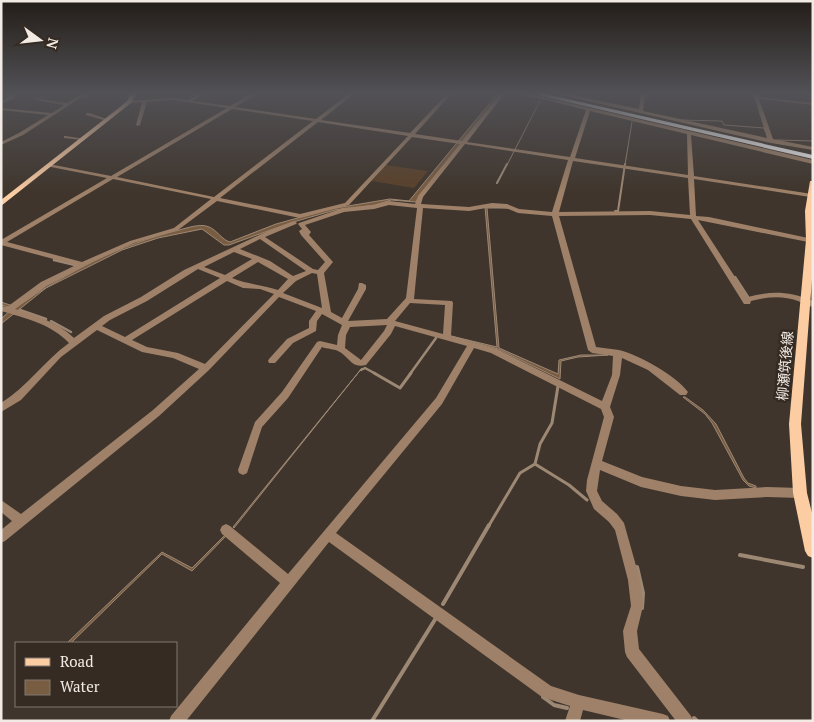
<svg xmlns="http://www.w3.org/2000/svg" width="814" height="722" font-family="'PT Serif','Noto Sans JP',serif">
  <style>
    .green { fill: #5a412a }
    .water { fill: #795d43; stroke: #9d8874 }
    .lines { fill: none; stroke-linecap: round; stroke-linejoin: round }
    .stream-far4 { stroke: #9d8874; stroke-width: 1 }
    .stream-far3 { stroke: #9d8874; stroke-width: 2 }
    .stream-far2 { stroke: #9d8874; stroke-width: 2.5 }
    .stream-far1 { stroke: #9d8874; stroke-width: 3 }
    .stream { stroke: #9d8874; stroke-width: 4 }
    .minor { fill: #9e8168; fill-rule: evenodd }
    .major { fill: #fccda3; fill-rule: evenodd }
    .highway { fill: #f7f7f7; fill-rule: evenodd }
    .labels { text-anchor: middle; stroke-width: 5; stroke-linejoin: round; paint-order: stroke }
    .street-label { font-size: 14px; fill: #f2ebe5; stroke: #352b22 }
  </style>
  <rect width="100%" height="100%" fill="#3f352c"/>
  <path class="green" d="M386,165L428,171L414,188L372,181Z"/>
  <path class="water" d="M498,93H502L416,202L391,200L375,205L335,210L290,223L229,245H224L202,229L158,238L122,250L46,288L1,324V319L13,308L1,305V302L16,307C68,272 118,245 179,230C187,228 201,223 209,227C217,230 222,240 230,242L276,224L330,209L390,199L409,201Z
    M485,207L510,208H487L499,348L558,374L559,360L581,355H608L578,357L561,361L560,379L498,349L451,336L497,347Z
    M362,368L234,528L233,527Z
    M683,397H685L703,410L716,424L744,478L748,483L756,486V488L749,486L743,480L712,423L705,414Z
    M225,535L226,536L192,571L162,554L71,643H67L162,552L192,568Z"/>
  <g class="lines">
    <path class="stream-far4" d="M680,120L722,121L724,125L764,128L765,131
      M777,140L813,141
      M507,165L541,99
      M625,165L632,122"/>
    <path class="stream-far3" d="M497,183L507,164
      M615,211H618L625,164"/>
    <path class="stream-far2" d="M54,260L75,265
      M735,277L748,297
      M20,310L46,319
      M51,321L71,332
      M361,370L365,368L376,374
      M410,374L436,338"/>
    <path class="stream-far1" d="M374,373L400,388L411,373
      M558,386L552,423L540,444L535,464L569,485L587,500
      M488,527L520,473L535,464"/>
    <path class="stream" d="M740,555L803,567
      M637,567L643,593L642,608
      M443,604L489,525
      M543,697L554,705L567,708
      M694,718L697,721
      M372,721L436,618"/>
    <path class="minor" d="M11,93H17L12,96H15V98L1,104V101L9,97H7V95Z
      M83,93H88L23,135L1,145V142L19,133L48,115L1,110V108L52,113L64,105L36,100L34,98L67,103Z
      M201,93H206L193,101L230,106L253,93H258L235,107L316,119L350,93H355L321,120L410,133L448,93H452L415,134L462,141L501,93H505L467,142L570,157L586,110L518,93H526L813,160V164L691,135L694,176L812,194L813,195L810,197L694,179L696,216L709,217L813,239V243L698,220L748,297C770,291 789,291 810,300L813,301V307C808,306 803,303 798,301C782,295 767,297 751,301L750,304H744L691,219L650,215L559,216L596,347C603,348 612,349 619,350C637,354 677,376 688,392L686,395H680L648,370L622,358L620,375L610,407L614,417L602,461L642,477L681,486L715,490L767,487L800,488L804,489L805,493L804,497L800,498L767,497L715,500L681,496L641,487L600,470L597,491L602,501L617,514L624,523L640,580L643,606L637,631L639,649L691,716L693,721H676L627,657L625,652L623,631L631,606L628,580L615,530L609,522L594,509L586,491L587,480L604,417L601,409L491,353L474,348L442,404L336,533L551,686L579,695L663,714L668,716L670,721H629L583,710L580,721H565L570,706L542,697L329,542L186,721H169L171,716L280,583L222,534L220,530L222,526L226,524L230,526L288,574L436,398L467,346L395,326L391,334L366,365C351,369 350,357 338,351C334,349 327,349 322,347L288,398L262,427L248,470L247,473L243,475L239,473L238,470L255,422L282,392L317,342L320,341L337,345L338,335L342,325L322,314L317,321L316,331L293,343L275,363H269L268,361L269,359L287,339L309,328V321L316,311L279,297L209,370L159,416L5,541L1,543V530L12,521L1,512V500L21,514L153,410L199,369L173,358L142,352L97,330L61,357L21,400L1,412V403C27,387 44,361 69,343C51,324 25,318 1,311V306L7,307L41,282L76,265L1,245V240L107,178L51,167L49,166V164L111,176L227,108L173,100L147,102L140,125L138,126L136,125L142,102L129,103L127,101L173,98L188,100ZM232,109L313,121L214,197L117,177ZM590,111L687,134L688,175L575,158ZM318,122L408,136L345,203L300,214L220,198ZM412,137L460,144L418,196L415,204L389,201L374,205L343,208L299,223L298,224L302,229L299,231L301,235L325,262L318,270L313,269L265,237L296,224L297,223L294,221L268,231L184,270L141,297L104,316L74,338C58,322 37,316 15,309L47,286L92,262L134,243L178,230L217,201L300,218L349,205ZM465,144L568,160L552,212L519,209L507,204L492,203L469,207L421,204L423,197ZM573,161L688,178L690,215L650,211L559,212ZM113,179L211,199L174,228L130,241L82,262L7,242ZM389,205L417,208L406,298L387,319L348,321L366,289V285L362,283H359L358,289L342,318L331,312L324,273L333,262L309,235L311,232L305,225L344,212L374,209ZM492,207L506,208L518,213L552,216L588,350L592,353L613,356L612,375L602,401L497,349L451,336L453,303L452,301L414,299L423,208L469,211ZM260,239L306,271L293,276L270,261L240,249ZM234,252L252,259L225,275L204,267ZM258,262L288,279L278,290C262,285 247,284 232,278ZM198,269L220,278L125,337L102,326L110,320L147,301ZM312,273L317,274L322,308L283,293L296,281ZM227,281L243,288L260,289L274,294L205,364L178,353L147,347L132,340ZM410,303L445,305L443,334L395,321ZM387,325L384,331L361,360L345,348L346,335L350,327Z
      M553,93H561L639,109L641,93H645L643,111L767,138L753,93H757L758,97L813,103V105L759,99L773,139L813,147V150L771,143Z
      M86,113H90L109,120L107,121L86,115Z
      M66,136L85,139L83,140L64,138V136Z"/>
    <path class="major" d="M131,93H137L131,103L1,206V200L120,107L127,101Z
      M810,181H813V266L801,424L807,493L813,517V558L808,556L805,551L793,493L789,424L806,240L805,211Z"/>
    <path class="highway" d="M529,93H541L813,155V159Z"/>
  </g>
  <linearGradient id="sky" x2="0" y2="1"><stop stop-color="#231d18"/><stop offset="0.48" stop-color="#525156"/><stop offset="1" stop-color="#525156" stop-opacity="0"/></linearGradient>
  <rect width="814" height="194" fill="url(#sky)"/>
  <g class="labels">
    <g class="street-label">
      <text transform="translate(785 366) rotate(-85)" y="5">柳瀬筑後線</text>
    </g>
  </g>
  <rect width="814" height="722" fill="none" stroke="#f2ebe5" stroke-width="5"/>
  <rect x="15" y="642" width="162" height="65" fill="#352b22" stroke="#817870"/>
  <rect x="25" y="658" width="25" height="8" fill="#fccda3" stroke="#817870"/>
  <text x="60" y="667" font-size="15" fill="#f2ebe5">Road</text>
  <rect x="25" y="680" width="25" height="15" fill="#795d43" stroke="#817870"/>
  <text x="60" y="692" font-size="15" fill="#f2ebe5">Water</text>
  <g transform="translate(40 40) rotate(105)" stroke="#352b22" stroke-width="4" paint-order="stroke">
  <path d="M0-4L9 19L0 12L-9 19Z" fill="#f2ebe5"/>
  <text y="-8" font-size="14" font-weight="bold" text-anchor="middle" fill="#f2ebe5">N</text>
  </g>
</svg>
